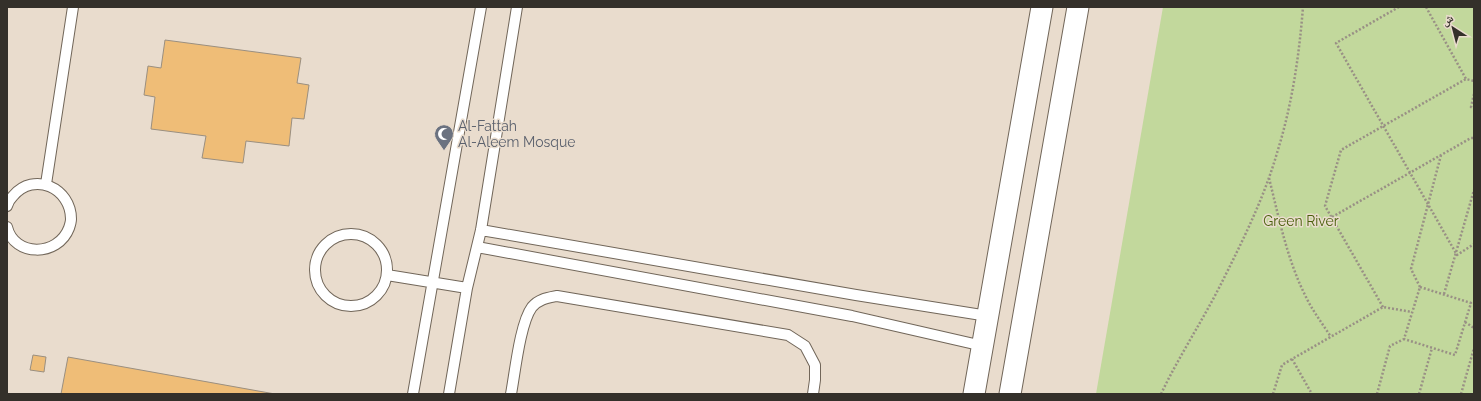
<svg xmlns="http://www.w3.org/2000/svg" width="1481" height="401" font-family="Raleway,'Noto Naskh Arabic',sans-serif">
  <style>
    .green { fill: #c2d89c }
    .building { fill: #efbd77; stroke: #9a8f80 }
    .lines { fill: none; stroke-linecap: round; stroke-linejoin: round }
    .service-casing { stroke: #716659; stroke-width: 12 }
    .minor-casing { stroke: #716659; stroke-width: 23 }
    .path { stroke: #999085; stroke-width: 2.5; stroke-dasharray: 2 2; stroke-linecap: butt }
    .service { stroke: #fff; stroke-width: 10 }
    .minor { stroke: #fff; stroke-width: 21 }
    .labels { text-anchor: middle; stroke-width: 3; stroke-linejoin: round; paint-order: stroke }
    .worship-label { font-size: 14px; fill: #5b616d; stroke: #e9dccd; text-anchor: start }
    .park-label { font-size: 14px; fill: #495f0a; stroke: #e9dccd }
  </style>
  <rect width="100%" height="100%" fill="#e9dccd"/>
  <path class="green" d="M1163,7H1474V394H1096Z"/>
  <path class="building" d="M165,40L301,58L297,83L309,85L304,119L292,118L289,146L246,141L243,163L202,158L206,136L151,129L155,97L144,95L148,66L161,68Z
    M33,355L46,357L44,372L30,370Z
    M68,357L275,394H61Z"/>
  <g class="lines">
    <g class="service-casing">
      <path id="service" d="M46,184L73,7
        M7,206C8,202 10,199 13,196C34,171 71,188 71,219C71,222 70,225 69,228C58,257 14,257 7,227
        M481,230L856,295L988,316
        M315 270a36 36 0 1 1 72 0a36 36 0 1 1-72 0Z
        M477,247L852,316L983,346
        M387,275L467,288
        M413,394L481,7
        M449,394L467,288L481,230L517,7
        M511,394C515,373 520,323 532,307C539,299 547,298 557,296L788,335L805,346L815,365V380L813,394"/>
    </g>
    <g class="minor-casing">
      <path id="minor" d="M974,394L1042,7
        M1010,394L1078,7"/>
    </g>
    <path class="path" d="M1399,7L1336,43L1457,255L1474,244
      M1426,7L1466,79
      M1474,94L1471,107H1474
      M1269,178C1279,218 1287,259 1305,295C1312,310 1322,323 1331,337
      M1332,217L1471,138H1474
      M1420,287L1471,303L1455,355L1404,339Z
      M1420,287L1411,269L1441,155
      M1444,294L1474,190
      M1383,307L1325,206L1341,150L1466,79L1474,81
      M1465,322L1474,328
      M1292,359L1312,394
      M1161,394C1179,356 1203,320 1222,282C1243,240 1264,198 1277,153C1292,105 1299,57 1303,7
      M1273,394L1282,365L1292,359L1383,307L1412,312
      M1377,394L1390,346L1404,339
      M1419,394L1432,348
      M1461,394L1474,348"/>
    <use href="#service" class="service"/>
    <use href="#minor" class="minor"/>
  </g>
  <defs>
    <g id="mosque-pin" transform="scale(1)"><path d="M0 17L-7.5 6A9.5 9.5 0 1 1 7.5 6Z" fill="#6b7280" stroke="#e9dccd"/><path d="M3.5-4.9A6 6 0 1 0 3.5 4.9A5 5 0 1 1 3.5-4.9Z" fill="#fff"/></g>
  </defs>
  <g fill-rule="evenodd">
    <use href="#mosque-pin" x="444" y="134"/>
  </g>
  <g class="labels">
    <g class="worship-label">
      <text x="458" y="131">Al-Fattah<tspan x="458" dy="16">Al-Aleem Mosque</tspan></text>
    </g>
    <g class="park-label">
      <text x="1301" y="226">Green River</text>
    </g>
  </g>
  <rect width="1481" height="401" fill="none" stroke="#34302a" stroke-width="16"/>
  <g transform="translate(1453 28) rotate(324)" stroke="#e9dccd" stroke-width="3" paint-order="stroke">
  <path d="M0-3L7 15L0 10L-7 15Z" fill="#34302a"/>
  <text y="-6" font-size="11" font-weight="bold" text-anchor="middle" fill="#34302a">ش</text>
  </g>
</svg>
